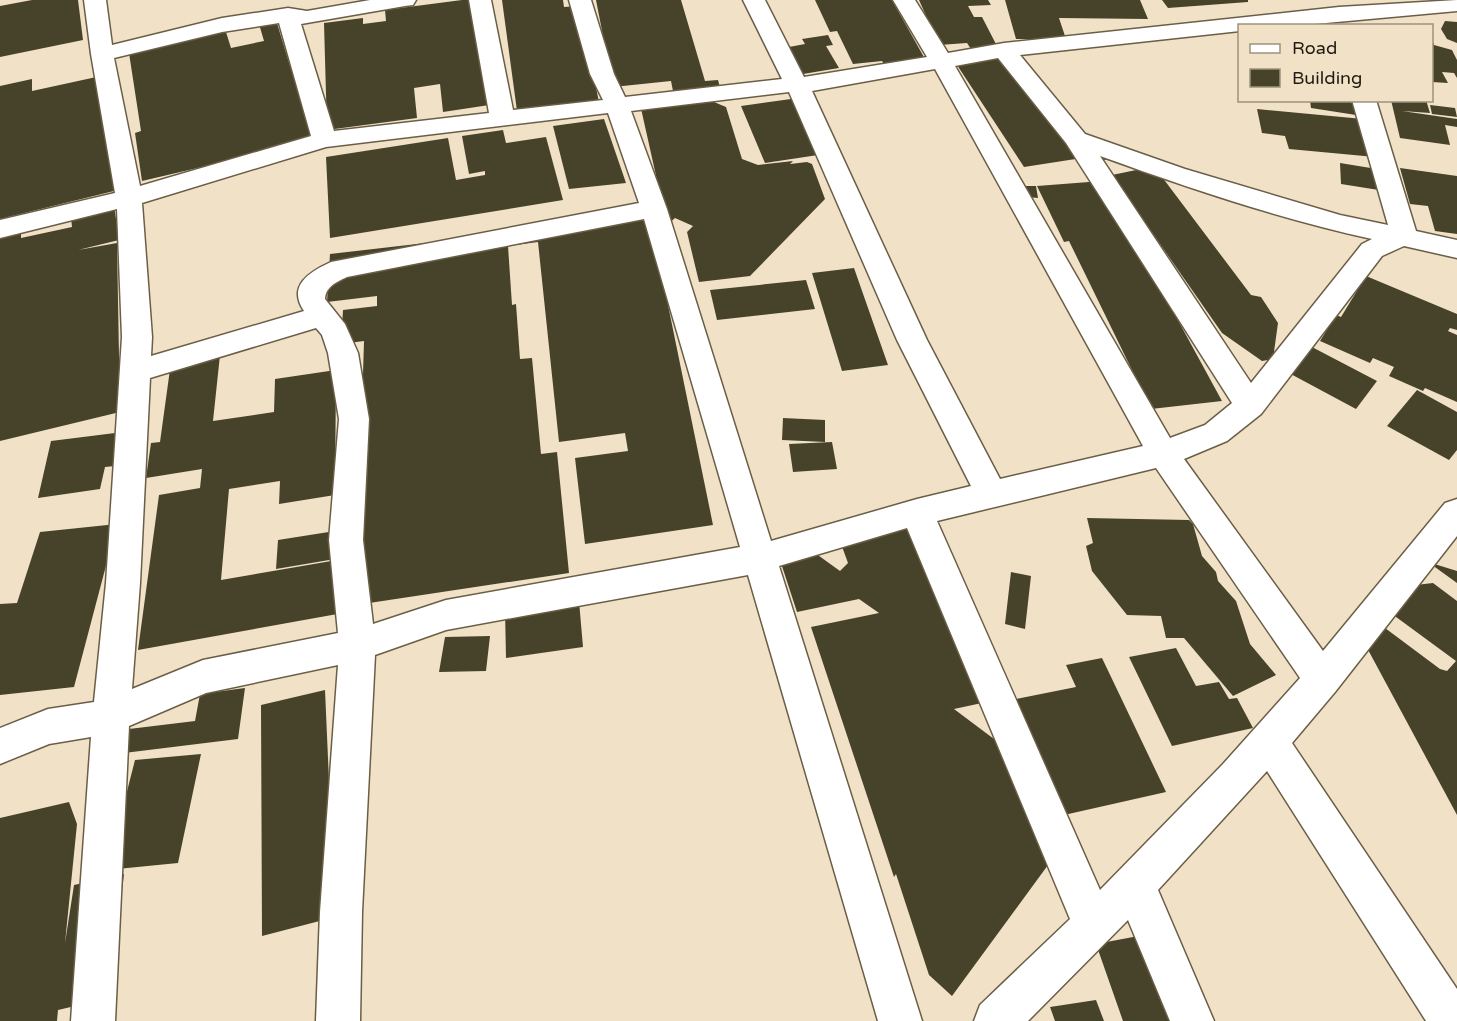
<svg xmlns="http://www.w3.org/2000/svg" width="1457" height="1021" font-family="'Varela Round',sans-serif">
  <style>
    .building { fill: #47432b }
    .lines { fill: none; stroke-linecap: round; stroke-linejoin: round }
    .minor-casing { stroke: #6b5e47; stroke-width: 3 }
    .minor { fill: #fff; fill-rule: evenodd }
  </style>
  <rect width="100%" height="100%" fill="#f1e2c7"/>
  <path class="building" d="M32,0H78L83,40L0,57V6Z
    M462,0H476L496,104L443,112L440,84L414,88L417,118L327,130L324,23L363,18V24L386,21L385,10Z
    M502,0H563L564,7L579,6L599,102L517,111Z
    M596,0H681L705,81L718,80L721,91L674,96L671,81L613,87Z
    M815,0H892L925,59L884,64L882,61L853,64L837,31L830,32Z
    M919,0H988L991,5L968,6L974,17H982L997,46L971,49L967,43L939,45Z
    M1005,0H1140L1148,19L1059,18L1066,39H1016Z
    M1162,0H1248V2L1168,8Z
    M276,20L313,141L142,181L135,133L141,131L129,53L226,32L231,48L264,41L259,24Z
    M1445,21L1457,22V43L1447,39L1441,29Z
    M828,35L833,45L826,46L839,68L803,74L789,47L805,44L802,39Z
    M1432,39L1434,45L1452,50L1457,60V78L1454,73L1442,72L1448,83L1432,82Z
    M1003,55L1082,158L1024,167L955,62Z
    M101,76L118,190L0,219V86L32,79V91Z
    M702,97L726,107L742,159L758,165L793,161L790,164L807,162L812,164L825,199L750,276L699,282L687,232L693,226L675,218L667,225L640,104Z
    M791,99L818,155L765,163L741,106Z
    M1310,100H1354L1356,115L1311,108Z
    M1391,100H1426L1430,113L1402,111L1457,119V127L1445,125L1450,145L1400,138Z
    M1430,105L1455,108L1457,117L1432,114Z
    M1257,109L1363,119L1375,157L1289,149L1285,136L1262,133Z
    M604,119L626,183L569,189L553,126Z
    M503,130L506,143L546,137L563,200L330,238L326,157L448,138L456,180L485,175V171L469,174L462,136Z
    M1340,163L1383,170L1385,191L1341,184Z
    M1400,168L1457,176V234L1435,231L1428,206L1410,204Z
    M1141,169L1159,173L1251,295L1261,297L1278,323L1273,359L1262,361L1222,333L1112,175Z
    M1102,181L1222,401L1151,409L1069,241L1064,242L1037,186Z
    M1025,186H1036L1038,198L1027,197Z
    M113,198L119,240L78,250L117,243L120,412L0,441V233L21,229V238L72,227L70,208Z
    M650,217L713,525L585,544L575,458L628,451L625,433L559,442L538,242L508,246L512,305L516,304L520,359L532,358L541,454L557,452L569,573L356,605L364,341L341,344L343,310L377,306V296L327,302L330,254Z
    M854,268L888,365L842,371L812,273Z
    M1366,276L1457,314V330L1450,328L1448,331L1457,335V402L1425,388L1423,391L1389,376L1394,367L1373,358L1370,363L1320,341L1336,315L1341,317Z
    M806,280L815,309L717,320L710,290Z
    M1310,346L1377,381L1356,409L1287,372Z
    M220,355L213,421L274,412L275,379L336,370L335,495L279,504L280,481L229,489L221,580L343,559V613L138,650L159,495L200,488L202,469L146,478L151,443L160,442L171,362Z
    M1417,390L1457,412V450L1449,460L1387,426Z
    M783,418L825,420V442L782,440Z
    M123,432L115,466L105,467L100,489L38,498L51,441Z
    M832,442L837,469L793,472L789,444Z
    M1087,518L1189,520L1193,524L1202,556L1216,572L1218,581L1236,601L1250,644L1276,675L1233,696L1184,638H1166L1161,616L1127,615L1092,571L1086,546L1093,543Z
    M117,524L74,687L0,695V604L17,603L40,532Z
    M908,527L982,703L954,709L998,742L1059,850L952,996L929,975L896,874L894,877L811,627L879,613L859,599L797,612L780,560L815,553L840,571L848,563L840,541Z
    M335,531V559L276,569L278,540Z
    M1428,562L1457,571V583Z
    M1011,572L1031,576L1025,629L1005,624Z
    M1433,583L1457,601V815L1366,646V630L1385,628L1440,669L1447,671L1456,661L1392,614L1407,586Z
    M579,601L583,647L506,658L505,610Z
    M490,636L486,671L439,672L445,637Z
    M1176,648L1196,686L1219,682L1229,699L1237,698L1253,728L1172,746L1129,657Z
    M1102,658L1166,792L1064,815L1016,699L1076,687L1066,665Z
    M245,688L238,739L124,753L129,729L195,721L200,694Z
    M325,690L335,917L262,936L261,705Z
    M201,754L178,863L107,870L135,760Z
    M69,802L77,824L65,943L74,885L124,874L109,998L58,1010L57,1021H0V818Z
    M1149,934L1182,1021H1123L1096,944Z
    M1096,1000L1104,1021H1055L1050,1007Z"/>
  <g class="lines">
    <g class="minor-casing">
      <path id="minor" d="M84,0H106L112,45L222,18L288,8L307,11L370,0H416L413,5L405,6L301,24L334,131L489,113L469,0H491L513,110L603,100L590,74L569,0H591L614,74L625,97L782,79L743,0H765L804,77L927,57L893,0H915L948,53L1004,43L1339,7L1457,0V11L1293,26H1240V31L1020,55L1085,134L1185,169L1340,215L1388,225L1352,100H1376L1416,231L1457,240V258L1404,246L1382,256L1261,414L1227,441L1184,459L1323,651L1445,503L1457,499V536L1335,692L1292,743L1457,989V1021H1426L1267,771L1158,890L1214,1021H1170L1128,920L1028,1021H974L980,1005L1070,919L907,528L779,566L922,1021H878L748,575L446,630L375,655L362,912L360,1021H316L320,912L338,665L206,693L129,726L115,1021H71L91,737L49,744L0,764V728L48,709L94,702L106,583L122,337L117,209L0,238V220L115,193L91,54ZM279,23L311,136L140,186L114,58L222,32ZM998,58L1066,143L1232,403L1205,425L1170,438L955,66ZM935,69L1143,446L1000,479L927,340L812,91ZM789,92L897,340L971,486L917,499L771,541L667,209L631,111ZM608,113L639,203L331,262C309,272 287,286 304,311L151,356L152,337L142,203L326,147ZM1100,156C1189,188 1280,219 1372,239L1362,244L1251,383ZM644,219L740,547L446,600L373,624L363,540L369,419L358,353L345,324L325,299C326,286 337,282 347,277ZM316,328L322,335L328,353L339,419L329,540L338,633L203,660L132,689L140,583L150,378ZM1156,468L1300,678L1223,764L1100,890L937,521Z"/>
    </g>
    <use href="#minor" class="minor"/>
  </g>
  <rect x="1238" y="24" width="195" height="78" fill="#f1e2c7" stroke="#9d927e" stroke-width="1.5"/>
  <rect x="1250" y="44" width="30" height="9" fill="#ffffff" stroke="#9d927e" stroke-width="1.5"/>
  <text x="1292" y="54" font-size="18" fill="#201b11">Road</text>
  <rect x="1250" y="69" width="30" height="18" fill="#47432b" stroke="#9d927e" stroke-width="1.5"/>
  <text x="1292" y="84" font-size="18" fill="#201b11">Building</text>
</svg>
